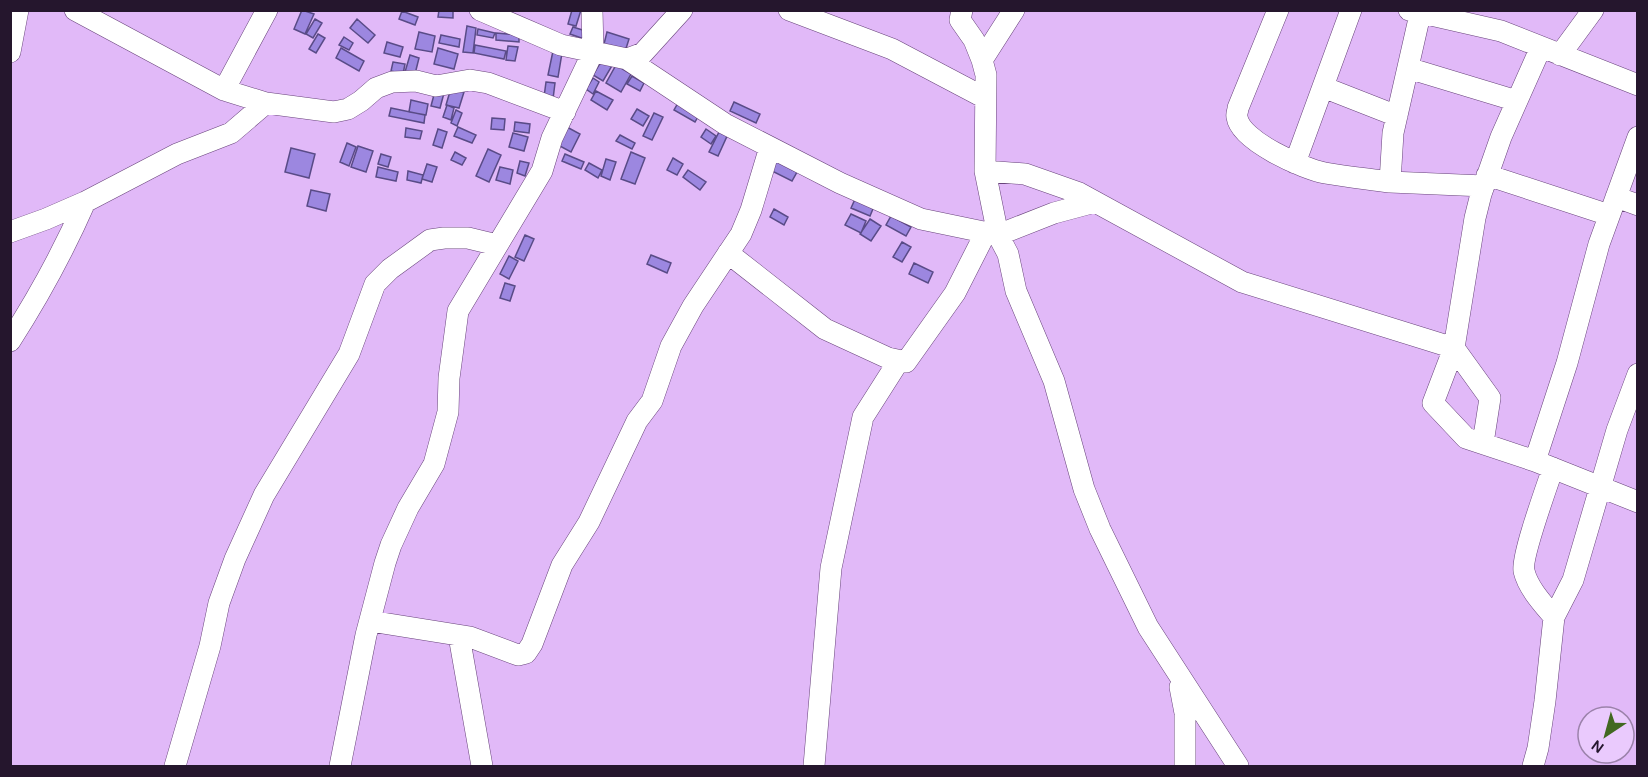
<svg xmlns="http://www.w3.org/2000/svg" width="1648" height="777" font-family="Karla,sans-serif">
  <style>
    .building { fill: #9c87e0; stroke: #594b87; stroke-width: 1.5 }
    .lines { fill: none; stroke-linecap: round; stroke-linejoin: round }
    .minor-casing { stroke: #68447b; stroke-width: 22 }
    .minor { stroke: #fff; stroke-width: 21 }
  </style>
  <rect width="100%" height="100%" fill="#e1b9f8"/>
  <path class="building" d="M302,10L314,14L305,34L294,29Z
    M439,10H453V18L438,17Z
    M572,10H581L576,26L568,24Z
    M402,11L418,17L415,25L399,19Z
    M315,19L322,23L313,38L306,34Z
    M357,19L375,35L368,43L350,28Z
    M467,26L476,28L473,53L463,52Z
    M573,27L589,32L587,40L570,34Z
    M478,29L495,33L493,38L477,35Z
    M419,32L435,36L432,52L415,49Z
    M607,32L629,39L624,55L603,48Z
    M496,33L519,35V42L496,40Z
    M318,34L325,38L316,53L309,49Z
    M441,35L460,39L459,47L439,43Z
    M344,37L353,43L349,50L339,45Z
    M387,42L403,47L400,57L384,53Z
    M475,45L506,51L504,59L474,53Z
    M508,46L518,47L515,61L506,60Z
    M341,48L364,61L359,71L336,58Z
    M438,48L458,54L454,69L434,64Z
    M553,51L562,53L558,77L548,75Z
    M410,55L419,58L415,74L405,72Z
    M603,58L613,64L603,81L593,75Z
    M393,62L405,64L403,74L391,71Z
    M616,65L631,74L621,92L606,83Z
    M632,76L644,83L640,91L627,84Z
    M593,78L599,82L593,94L586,89Z
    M546,82L555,83L553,99L544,97Z
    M451,88L464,92L459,108L446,105Z
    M435,91L444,93L440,108L431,106Z
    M596,91L613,100L607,110L591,100Z
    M411,100L428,104L426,115L409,112Z
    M734,102L760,114L756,123L730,111Z
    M678,103L699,115L695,122L674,110Z
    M447,105L454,108L451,120L443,117Z
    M391,108L425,115L424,123L389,116Z
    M637,109L649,116L643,126L631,119Z
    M456,110L462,113L457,126L451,123Z
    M654,113L663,117L652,140L643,136Z
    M492,118L505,119L504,130L491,129Z
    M515,122L530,124L529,133L514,131Z
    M565,126L580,134L571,152L556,144Z
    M458,127L476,135L472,143L454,136Z
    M406,128L422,131L420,139L405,137Z
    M438,129L447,132L442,148L433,145Z
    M706,129L716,136L711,144L701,137Z
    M720,130L728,134L718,156L709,152Z
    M513,133L528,137L524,151L509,147Z
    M620,135L635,143L632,149L616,141Z
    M347,143L356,147L349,166L340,162Z
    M358,146L373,151L366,172L351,167Z
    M291,148L315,154L309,178L285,172Z
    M488,149L501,155L489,182L476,176Z
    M455,152L466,158L462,165L451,160Z
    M631,152L645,158L635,184L621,179Z
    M381,154L391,157L388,167L378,164Z
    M565,154L584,162L581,169L562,161Z
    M673,158L683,164L677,175L667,170Z
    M606,159L616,162L610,180L601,176Z
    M771,159L797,172L792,181L766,168Z
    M520,161L529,163L525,176L517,173Z
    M589,163L602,170L598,178L585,170Z
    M427,164L437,167L432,182L422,179Z
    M378,167L398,172L396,181L376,177Z
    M500,167L513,170L510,184L496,180Z
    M688,170L706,182L700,190L683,177Z
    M408,171L423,175L421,183L407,180Z
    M311,190L330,194L326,211L307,206Z
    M856,197L875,204L870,216L851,208Z
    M774,209L788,217L784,225L770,217Z
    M851,214L866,221L861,233L845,225Z
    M891,216L911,227L906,236L886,225Z
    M870,219L881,226L871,241L860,234Z
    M525,235L534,239L524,261L515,257Z
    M902,242L911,247L902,262L893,257Z
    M651,255L671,263L667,273L647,264Z
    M509,256L518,261L509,279L500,274Z
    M914,263L933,272L928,283L909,274Z
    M505,283L515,286L510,301L500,298Z"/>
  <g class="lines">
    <g class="minor-casing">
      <path id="minor" d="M75,10L224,90L266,103L334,112L348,109L361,101L376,88L392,82L416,81L436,86L470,80L488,83L565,112
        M480,10L561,45L627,59L725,124L840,183L921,219L998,235L1054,213L1095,202
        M789,10L892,49L985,98
        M962,10L960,20L974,40L982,60L986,75L985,171L998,235L1008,254L1016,291L1054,381L1084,489L1100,529L1148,627L1238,766
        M1278,10L1238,108C1238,111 1236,114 1237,117C1240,141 1304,169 1325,173C1347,177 1369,179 1390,182
        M1409,10L1501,31L1638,85
        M1421,10L1393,133L1390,182L1484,186
        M1541,47L1501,137L1481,194L1475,218L1454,348L1433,403L1466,438L1535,461L1638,502
        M10,52L18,10
        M1560,55L1593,10
        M627,59L643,53L682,10
        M982,60L1014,10
        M1408,68L1517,101
        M1323,87L1397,116
        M224,90L267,10
        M1295,163L1351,10
        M985,171L1025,174L1079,193L1242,282L1454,348L1490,398L1483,443
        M1487,175L1609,215
        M1616,197L1638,205
        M10,232L46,219L85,202L177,154L231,133L266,103
        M728,253L825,329L888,358L906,362L955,293L986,232
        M10,341C39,296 64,250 85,202
        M1535,461L1567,363L1599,244L1638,137
        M1553,468C1547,486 1521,557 1524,571C1528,588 1543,604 1554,617
        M370,621L470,637L518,655L526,653L532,644L562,565L589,522L637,421L652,401L671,346L693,306L741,234L751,210L770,147
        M459,636L482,766
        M1180,687L1185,713V766
        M175,766L210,646L219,603L235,559L264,495L349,354L375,284L390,269L430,240L444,238H468L497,245
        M340,766L366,635L385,563L391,545L408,508L434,464L448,412L449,378L458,311L542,171L552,138L593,52L592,10
        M814,766L831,568L863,417L898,362
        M1533,766L1538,748L1545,701L1554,617L1573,580L1617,430L1638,374"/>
    </g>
    <use href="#minor" class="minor"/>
  </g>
  <rect width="1648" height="777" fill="none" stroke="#25162d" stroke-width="24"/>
  <g transform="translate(1606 735) rotate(216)"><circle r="28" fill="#eacafd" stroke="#9b82aa" stroke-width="1.5"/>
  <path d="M0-4.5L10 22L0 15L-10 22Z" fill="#426821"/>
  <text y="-9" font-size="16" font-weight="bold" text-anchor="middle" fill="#25162d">N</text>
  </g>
</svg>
